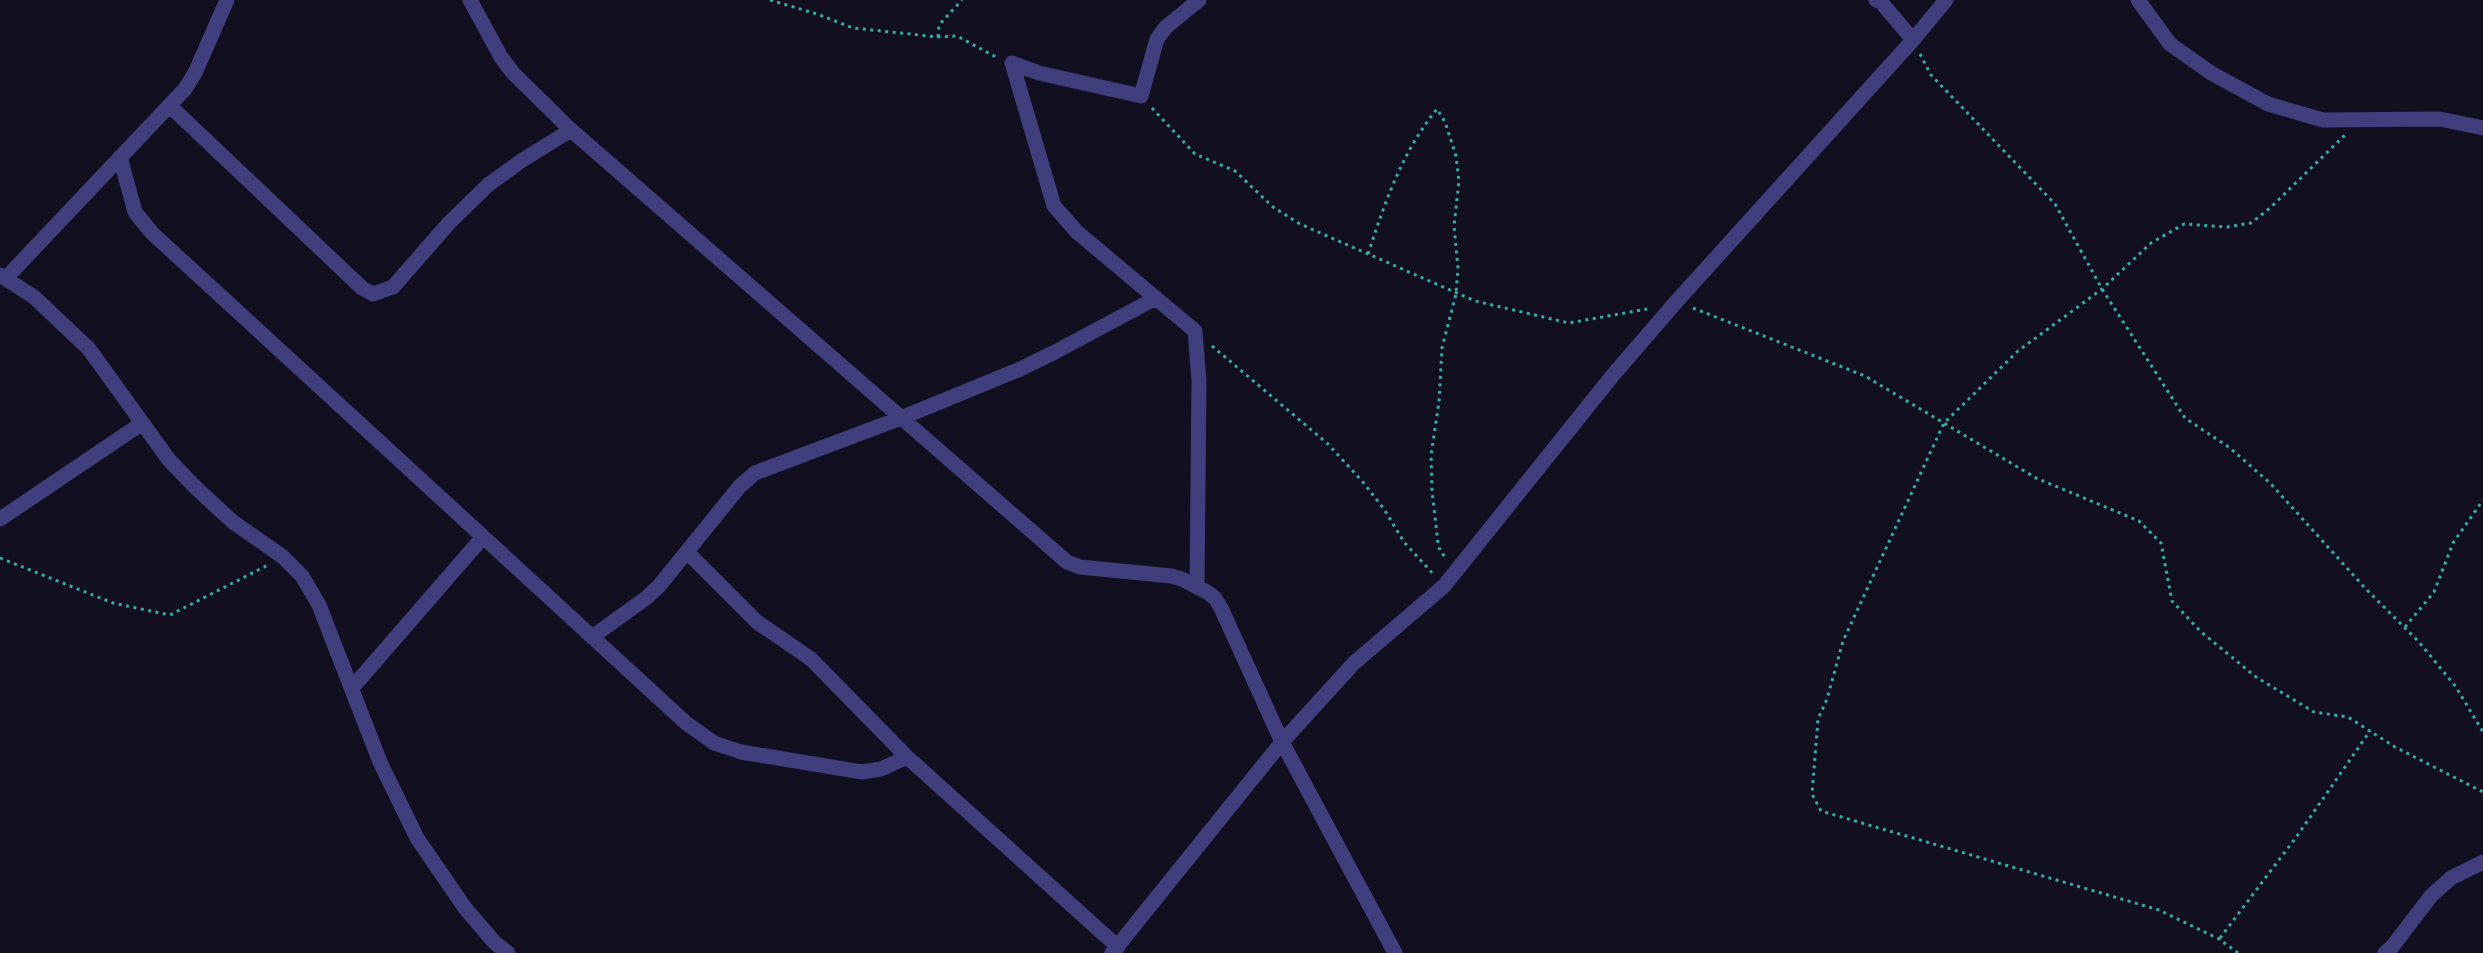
<svg xmlns="http://www.w3.org/2000/svg" width="2483" height="953" font-family="Inter,sans-serif">
  <style>
    .lines { fill: none; stroke-linecap: round; stroke-linejoin: round }
    .path { stroke: #38aba5; stroke-width: 3; stroke-dasharray: 3 4.5; stroke-linecap: butt }
    .street { stroke: #413e7d; stroke-width: 15 }
  </style>
  <rect width="100%" height="100%" fill="#120f21"/>
  <g class="lines">
    <path class="path" d="M770,0L817,14L853,28L938,37L957,36L996,57
      M938,37L939,25L962,0
      M1920,54L1931,75L2055,204L2102,289L2185,418L2230,448L2270,483L2365,588L2419,642L2456,687L2483,732
      M1152,108L1195,154L1235,171L1273,207L1300,224L1475,301L1569,323L1647,309
      M1368,254C1385,202 1402,152 1437,109L1445,122L1456,156L1459,181L1454,226L1458,268L1456,294L1442,348L1439,402L1431,455L1432,491L1438,543L1440,551L1446,558
      M1693,308L1865,376L2036,478L2139,521L2161,543L2172,601L2200,631L2256,677L2314,712L2348,717L2395,747L2483,792
      M1212,346L1328,444L1362,481L1384,509L1404,542L1434,575
      M0,558L113,603L170,615L268,565
      M2405,627L2434,592L2453,543L2483,500
      M2220,938L2297,836L2370,731
      M2238,953L2219,939L2159,910L1821,811L1812,794L1818,719L1827,699L1843,641L1944,423L2018,351L2102,289L2151,243L2184,224L2227,227L2251,223L2270,208L2345,135"/>
    <path class="street" d="M470,0L501,57L513,73L571,130L1067,562L1080,567L1171,576L1182,579L1207,592L1215,598L1221,608L1282,742L1395,953
      M1876,0L1881,2L1913,40
      M2138,0L2170,44L2211,73L2268,104L2323,120L2440,119L2483,128
      M1012,63L1054,206L1077,232L1195,331L1199,381L1197,587
      M1012,63L1039,73L1141,96L1157,39L1166,27L1199,0
      M170,106L362,288L373,294L393,287L449,223L488,185L521,161L571,130
      M120,157L135,212L152,233L686,723L714,743L741,752L862,772L881,769L907,757L1118,947
      M0,275L34,297L89,349L169,460L197,489L233,522L283,557L302,576L319,605L380,762L417,838L465,908L495,943L508,953
      M6,278L185,89L195,73L227,0
      M0,519L141,424
      M687,552L757,622L811,659L907,757
      M592,637L646,598L659,586L740,486L755,473L901,418L1018,370L1055,352L1156,298
      M352,688L483,537
      M1112,953L1282,742L1354,663L1444,586L1613,375L1676,302L1913,40L1946,0
      M2385,953L2392,947L2431,896L2451,878L2483,862"/>
  </g>
</svg>
